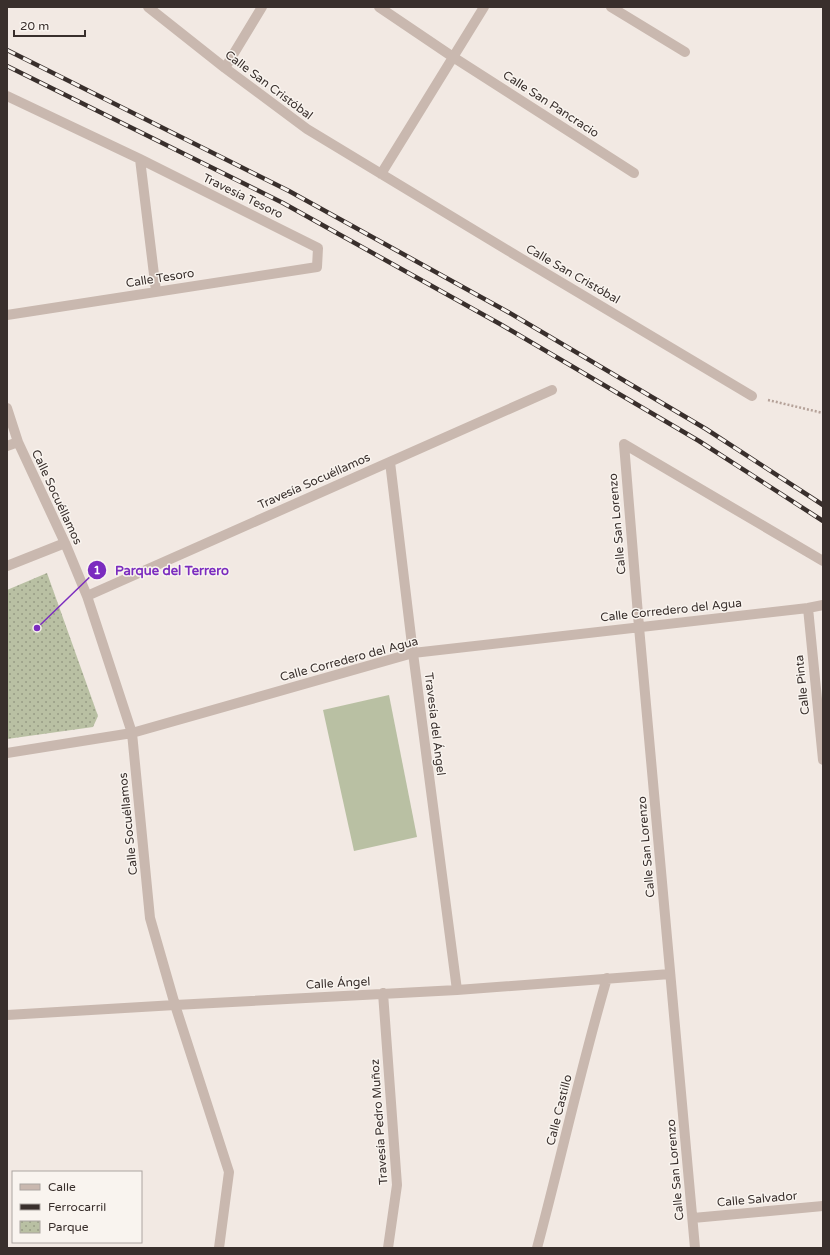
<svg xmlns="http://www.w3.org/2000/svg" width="830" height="1255" font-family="'Varela Round',sans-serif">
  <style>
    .park { fill: url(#park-dots) }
    .pitch { fill: #b9c0a3 }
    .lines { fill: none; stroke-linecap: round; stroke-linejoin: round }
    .path { stroke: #b5a299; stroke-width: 2.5; stroke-dasharray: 2 2; stroke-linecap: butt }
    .street { stroke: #c9b8af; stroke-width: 10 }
    .rail-casing { stroke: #392f2c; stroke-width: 4.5 }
    .rail { stroke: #f9f4ef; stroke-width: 3; stroke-dasharray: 9; stroke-linecap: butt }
    .labels { text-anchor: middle; stroke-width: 3; stroke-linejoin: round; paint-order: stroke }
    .street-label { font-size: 12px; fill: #392f2c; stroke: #f9f4ef }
    .leader { fill: none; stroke: #7b2cbf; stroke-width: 1.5 }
    .callout-dot { fill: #7b2cbf; stroke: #f9f4ef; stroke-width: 1.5 }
    .mark-label { font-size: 12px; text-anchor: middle; font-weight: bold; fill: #fff }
    .callout-label { font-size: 13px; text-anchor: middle; font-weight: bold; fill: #7b2cbf; stroke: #f9f4ef; stroke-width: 3; stroke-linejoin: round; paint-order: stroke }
  </style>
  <defs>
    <pattern id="park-dots" width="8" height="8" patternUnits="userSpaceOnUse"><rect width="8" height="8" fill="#b9c0a3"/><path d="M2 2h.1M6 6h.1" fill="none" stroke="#979c85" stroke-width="1.8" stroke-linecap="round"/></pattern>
  </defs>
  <rect width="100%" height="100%" fill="#f2e9e3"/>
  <path class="park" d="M47,573L98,716L93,727L7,739V590Z"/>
  <path class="pitch" d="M389,695L417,837L354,851L323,710Z"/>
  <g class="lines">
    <path class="path" d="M768,400L823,413"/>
    <path class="street" d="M148,7L225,68L307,129L522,259L752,396
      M379,7L453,57L634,173
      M611,7L685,52
      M225,68L262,7
      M7,96L140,159L318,248L317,267L7,315
      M140,159L156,291
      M381,174L484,7
      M7,408L18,442L65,543L87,596L132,733L150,918L175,1005L229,1172L219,1248
      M624,444L639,627L695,1248
      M624,444L823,561
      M7,446L18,442
      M390,462L413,653L457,990
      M7,566L65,543
      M87,596L552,390
      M808,608L823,760
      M7,753L132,733L413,653L808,608L823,605
      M383,993L397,1185L388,1248
      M7,1015L175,1005L457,990L670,974
      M693,1218L823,1206
      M537,1248C561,1158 581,1067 607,978"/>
    <g class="rail-casing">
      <path id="rail" d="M7,50L289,191L508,312L706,429L823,505
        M7,66L283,203L500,324L699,441L823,521"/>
    </g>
    <use href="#rail" class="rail"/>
  </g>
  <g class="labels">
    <g class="street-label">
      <text transform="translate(269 85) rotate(37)" y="4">Calle San Cristóbal</text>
      <text transform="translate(551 104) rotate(33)" y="4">Calle San Pancracio</text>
      <text transform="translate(243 196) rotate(26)" y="4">Travesía Tesoro</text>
      <text transform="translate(573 274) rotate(30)" y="4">Calle San Cristóbal</text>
      <text transform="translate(160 278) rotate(-9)" y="4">Calle Tesoro</text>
      <text transform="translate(314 481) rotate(-24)" y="4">Travesía Socuéllamos</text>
      <text transform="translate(57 497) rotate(65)" y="4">Calle Socuéllamos</text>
      <text transform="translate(617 524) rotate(-95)" y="4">Calle San Lorenzo</text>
      <text transform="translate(671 610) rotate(-6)" y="4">Calle Corredero del Agua</text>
      <text transform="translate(349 659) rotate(-15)" y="4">Calle Corredero del Agua</text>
      <text transform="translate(802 685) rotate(-96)" y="4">Calle Pinta</text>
      <text transform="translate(435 724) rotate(83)" y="4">Travesía del Ángel</text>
      <text transform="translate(128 824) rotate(-96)" y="4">Calle Socuéllamos</text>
      <text transform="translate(646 847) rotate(-95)" y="4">Calle San Lorenzo</text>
      <text transform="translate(338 983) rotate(-3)" y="4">Calle Ángel</text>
      <text transform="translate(559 1110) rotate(-76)" y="4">Calle Castillo</text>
      <text transform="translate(379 1122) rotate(-94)" y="4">Travesía Pedro Muñoz</text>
      <text transform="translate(675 1170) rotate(-95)" y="4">Calle San Lorenzo</text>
      <text transform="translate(757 1199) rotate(-5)" y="4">Calle Salvador</text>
    </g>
  </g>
  <path class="leader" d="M37 628L97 570"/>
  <g class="callout-dot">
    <circle cx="37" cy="628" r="4"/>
    <circle cx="97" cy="570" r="10"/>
  </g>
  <g class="mark-label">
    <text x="97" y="574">1</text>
  </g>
  <g class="callout-label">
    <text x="172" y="575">Parque del Terrero</text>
  </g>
  <rect width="830" height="1255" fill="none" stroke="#392f2c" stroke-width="16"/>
  <rect x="12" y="1171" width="130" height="72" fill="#f9f4ef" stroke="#aca5a1"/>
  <rect x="20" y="1184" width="20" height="6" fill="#c9b8af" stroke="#aca5a1"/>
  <text x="48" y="1191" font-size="12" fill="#392f2c">Calle</text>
  <rect x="20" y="1204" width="20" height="6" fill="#392f2c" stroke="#aca5a1"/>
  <text x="48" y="1211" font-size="12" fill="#392f2c">Ferrocarril</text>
  <rect x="20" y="1221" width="20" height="12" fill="url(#park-dots)" stroke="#aca5a1"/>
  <text x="48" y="1231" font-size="12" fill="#392f2c">Parque</text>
  <path d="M14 30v6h71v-6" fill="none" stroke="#392f2c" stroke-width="2"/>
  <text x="20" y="30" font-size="12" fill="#392f2c" stroke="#f9f4ef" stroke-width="3" paint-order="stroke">20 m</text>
</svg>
